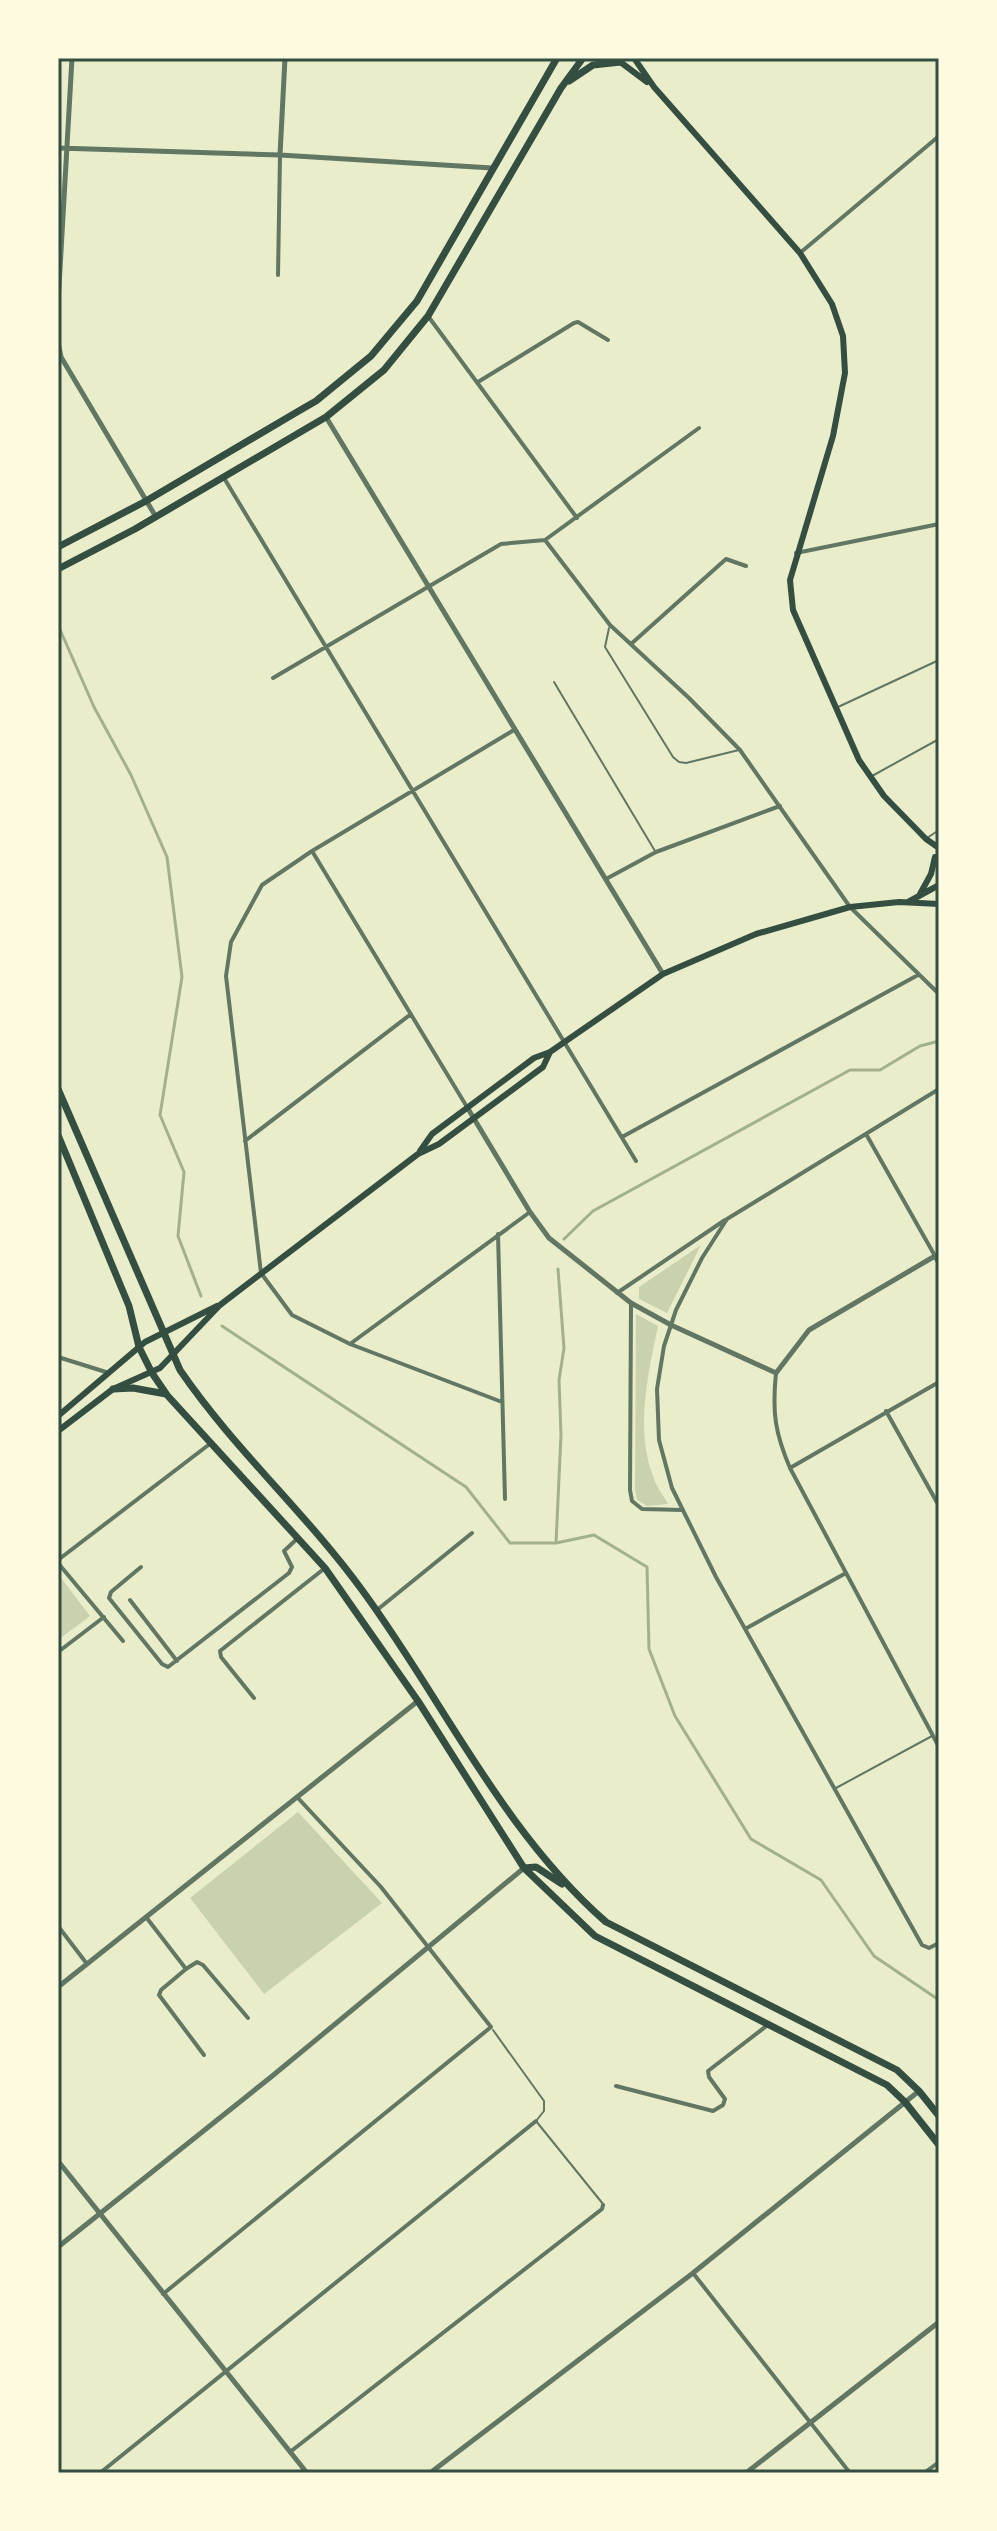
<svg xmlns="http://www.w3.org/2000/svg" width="997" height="2531" font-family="'Varela Round',sans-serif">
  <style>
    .green { fill: #cad2ad }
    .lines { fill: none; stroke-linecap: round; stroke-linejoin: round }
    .stream { stroke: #a3b18a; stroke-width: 3 }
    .service { stroke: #617663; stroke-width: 2 }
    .minor { stroke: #617663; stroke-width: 4 }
    .tertiary { stroke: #617663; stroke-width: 5 }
    .secondary { stroke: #344e41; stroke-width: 6 }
    .primary { stroke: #344e41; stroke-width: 7 }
    .neatline { fill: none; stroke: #344e41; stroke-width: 3 }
  </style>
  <rect width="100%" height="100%" fill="#e9edc9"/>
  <path class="green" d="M701,1245L667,1313L639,1299V1287Z
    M636,1314L658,1326C648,1374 635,1429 653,1476C656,1486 663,1495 668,1504L647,1506L637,1500L635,1490Z
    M58,1574L90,1616L58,1640Z
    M298,1812L382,1903L264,1994L190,1898Z"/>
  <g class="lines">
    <path class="stream" d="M58,625L94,707L131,775L167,857L182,977L160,1115L184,1172L178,1236L201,1296
      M564,1239L593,1211L850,1070H880L920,1046L939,1041
      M222,1326L466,1487L510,1543H556L594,1535L647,1567L649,1649L675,1716L751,1839L821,1880L874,1956L939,2000
      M556,1543L561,1435L559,1380L564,1348L558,1269"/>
    <path class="service" d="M609,628L605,647L673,757L679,762L686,763L739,750
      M554,682L655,851
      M838,707L939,660
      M872,776L939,739
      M927,838L939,830
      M836,1788L932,1736
      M493,2030L544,2101V2111L536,2121L603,2204"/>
    <path class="minor" d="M800,253L939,136
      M278,275L280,155
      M428,316L577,518
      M478,382L574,323L578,322L608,340
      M224,478L636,1161
      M545,540L610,625L689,698L740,750L850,907L939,994
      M796,553L939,524
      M631,644L726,559L746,566
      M273,678L501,544L545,540L699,428
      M312,851L467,1107
      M606,879L656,852L780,806
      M939,1089L727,1219L702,1258L676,1310L664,1346L657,1389L659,1440L672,1488L716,1577L922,1945L929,1948L939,1943
      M866,1134L935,1256L939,1253
      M622,1137L918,975
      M245,1141L411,1014
      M498,1234L505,1499
      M617,1293L725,1220
      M631,1303L630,1490L632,1501L642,1509L683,1510
      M350,1344L530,1212
      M58,1357L109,1373
      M776,1373C772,1412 775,1433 790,1468L939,1747
      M502,1402L350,1344L292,1315L261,1273L226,976L231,942L262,885L312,851L514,730
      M886,1411L939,1506
      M790,1468L939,1382
      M58,1560L211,1443
      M58,1563L123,1641
      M141,1567L111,1592L109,1598L162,1664L168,1667L289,1573L292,1567L284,1551L298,1538
      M130,1600L177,1661
      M377,1610L472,1533
      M745,1629L846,1573
      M58,1652L104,1617
      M254,1698L221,1657L220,1651L325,1568
      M146,1917L186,1969L161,1990L159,1995L204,2055
      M58,1926L87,1964
      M186,1969L197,1962L203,1965L248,2018
      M616,2086L713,2111L723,2105L725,2099L709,2077L708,2071L769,2024
      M693,2273L850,2473
      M163,2294L491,2027L381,1887L297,1797
      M290,2452L602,2209L603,2205
      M100,2473L536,2121
      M924,2473L939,2462"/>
    <path class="tertiary" d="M58,148L280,155L492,168
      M280,155L285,58
      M58,304L72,58
      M58,342L61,357L156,517
      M326,417L663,974
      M467,1107L530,1212L549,1238L631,1303L671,1325L776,1373L809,1330L935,1256L939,1263
      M58,1987L418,1701
      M58,2161L307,2473
      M58,2247L271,2077L524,1868
      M430,2473L693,2273L919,2091
      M746,2473L939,2322"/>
    <path class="secondary" d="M615,58L647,82
      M634,58L654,87L800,253L832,304L843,336L845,373L833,436L790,580L793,610L859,760L884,796L926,839L939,848
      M920,894L931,874L935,857
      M908,902L939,885
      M420,1151L432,1134L534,1058L550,1052L663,974L756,934L850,907L899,902L939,904
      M58,1416L145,1342L217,1306
      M58,1431L113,1389L160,1368L220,1305L418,1154L439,1144L543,1067L550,1052"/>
    <path class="primary" d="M569,81L593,65L621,62
      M58,547L146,501L297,412L316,401L371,356L417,301L557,58
      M58,569L135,529L326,417L384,370L428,316L561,88L583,58
      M58,1089L180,1370C234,1449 306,1513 362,1590C443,1700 502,1831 606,1922L897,2070L919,2091L939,2116
      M58,1135L129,1306L139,1347L152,1373L167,1395L325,1568L418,1701L524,1868L595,1936L887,2085L905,2102L939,2145
      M113,1389L133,1388L166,1394
      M524,1868L536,1867L562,1884"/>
  </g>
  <rect width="997" height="2531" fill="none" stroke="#fefae0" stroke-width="120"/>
  <rect x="60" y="60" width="877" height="2411" class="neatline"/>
</svg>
